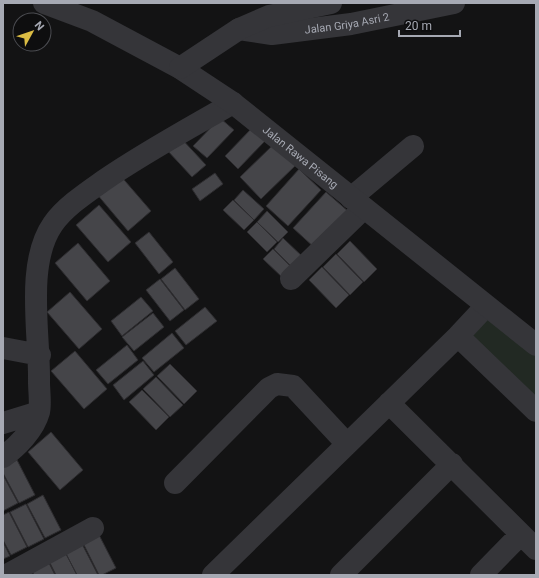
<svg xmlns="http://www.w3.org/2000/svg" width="539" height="578" font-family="Roboto,sans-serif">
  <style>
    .green { fill: #222923 }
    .building { fill: #454549; stroke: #2e2d30 }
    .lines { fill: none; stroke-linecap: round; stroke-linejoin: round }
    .minor { stroke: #353539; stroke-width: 22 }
    .tertiary { stroke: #353539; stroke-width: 22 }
    .labels { text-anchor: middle; stroke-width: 3; stroke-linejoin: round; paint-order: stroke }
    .street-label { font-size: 11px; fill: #a6a9b3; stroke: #0e0e0f }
  </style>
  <rect width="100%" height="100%" fill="#131314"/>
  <path class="green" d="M486,306L536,345V411L458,336Z"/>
  <path class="building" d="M220,118L234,130L207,158L193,146Z
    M252,128L265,141L238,169L225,156Z
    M179,136L206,165L192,177L166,149Z
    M275,143L296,165L261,199L240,177Z
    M299,169L321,190L288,226L266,206Z
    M215,173L223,184L200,201L192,189Z
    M119,174L151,211L128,231L96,193Z
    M243,190L264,209L254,220L234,200Z
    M326,192L349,212L316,249L293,228Z
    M233,200L254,220L244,230L223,210Z
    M99,205L131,242L108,262L76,225Z
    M267,211L288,232L278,242L257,222Z
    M257,222L277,242L267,252L247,232Z
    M149,232L173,262L159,274L135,243Z
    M283,238L304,258L294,269L274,249Z
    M350,241L377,269L364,282L337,254Z
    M78,243L110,281L87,301L55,263Z
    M273,249L293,269L284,279L263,259Z
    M336,254L363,282L350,295L323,267Z
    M322,267L349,295L336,308L309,280Z
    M175,268L199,299L185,310L161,279Z
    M160,279L184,310L170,321L146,290Z
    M70,292L102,329L79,349L47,312Z
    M141,297L153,311L122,336L111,321Z
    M205,307L217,321L186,345L175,331Z
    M153,313L164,327L134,351L122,337Z
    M172,333L184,348L154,372L142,358Z
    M127,345L138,360L108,384L96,370Z
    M75,351L107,389L84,409L51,371Z
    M143,361L154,375L124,400L113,385Z
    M170,364L197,391L184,404L157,376Z
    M156,377L183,405L170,417L143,389Z
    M142,390L169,417L156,430L129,402Z
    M51,432L83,470L60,490L28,452Z
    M17,460L35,495L19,503L3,473V467Z
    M3,475L18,503L3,511Z
    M43,495L61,530L45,538L27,504Z
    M26,504L44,539L28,547L10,512Z
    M9,512L27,547L11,555L3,540V515Z
    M98,533L116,568L102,575H99L82,541Z
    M3,542L10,556L3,559Z
    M81,542L98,575H77L64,550Z
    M64,550L77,575H56L48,559Z
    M47,559L55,575H34L30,567Z"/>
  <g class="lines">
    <path class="minor" d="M351,198L413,146
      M291,279L364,208
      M458,336L536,411
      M3,348L40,355
      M389,403L536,549
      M3,423L39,412
      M3,457C17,447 34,430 39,412C41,404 39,391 39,382C40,335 25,264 53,224C65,207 86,193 103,181C145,152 190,128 233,103
      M175,483L269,388L277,384L293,386L347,444
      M7,575L93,528
      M213,575L458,336L486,306
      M341,575L452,464
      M481,575L521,534"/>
    <g class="tertiary">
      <path id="s1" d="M44,3L92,21L180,68L233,103L536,345"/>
      <path id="s2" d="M239,29L272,34L351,24L454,3"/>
      <path d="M180,68L239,29L269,16L331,3"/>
    </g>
  </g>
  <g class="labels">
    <g class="street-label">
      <text dy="4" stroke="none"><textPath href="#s2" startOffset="109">Jalan Griya Asri 2</textPath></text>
      <text dy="4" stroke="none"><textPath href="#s1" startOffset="301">Jalan Rawa Pisang</textPath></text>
    </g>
  </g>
  <rect width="539" height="578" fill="none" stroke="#a6a9b3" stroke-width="8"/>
  <g transform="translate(32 32) rotate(50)"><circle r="19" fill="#0e0e0f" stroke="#4b4c51"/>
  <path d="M0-3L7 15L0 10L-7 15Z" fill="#dbbc44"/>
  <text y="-6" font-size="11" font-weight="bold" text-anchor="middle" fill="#a6a9b3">N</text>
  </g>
  <path d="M399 30v6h61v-6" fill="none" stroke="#a6a9b3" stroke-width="2"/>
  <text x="405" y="30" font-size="12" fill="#a6a9b3" stroke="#0e0e0f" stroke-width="3" paint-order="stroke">20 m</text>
</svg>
